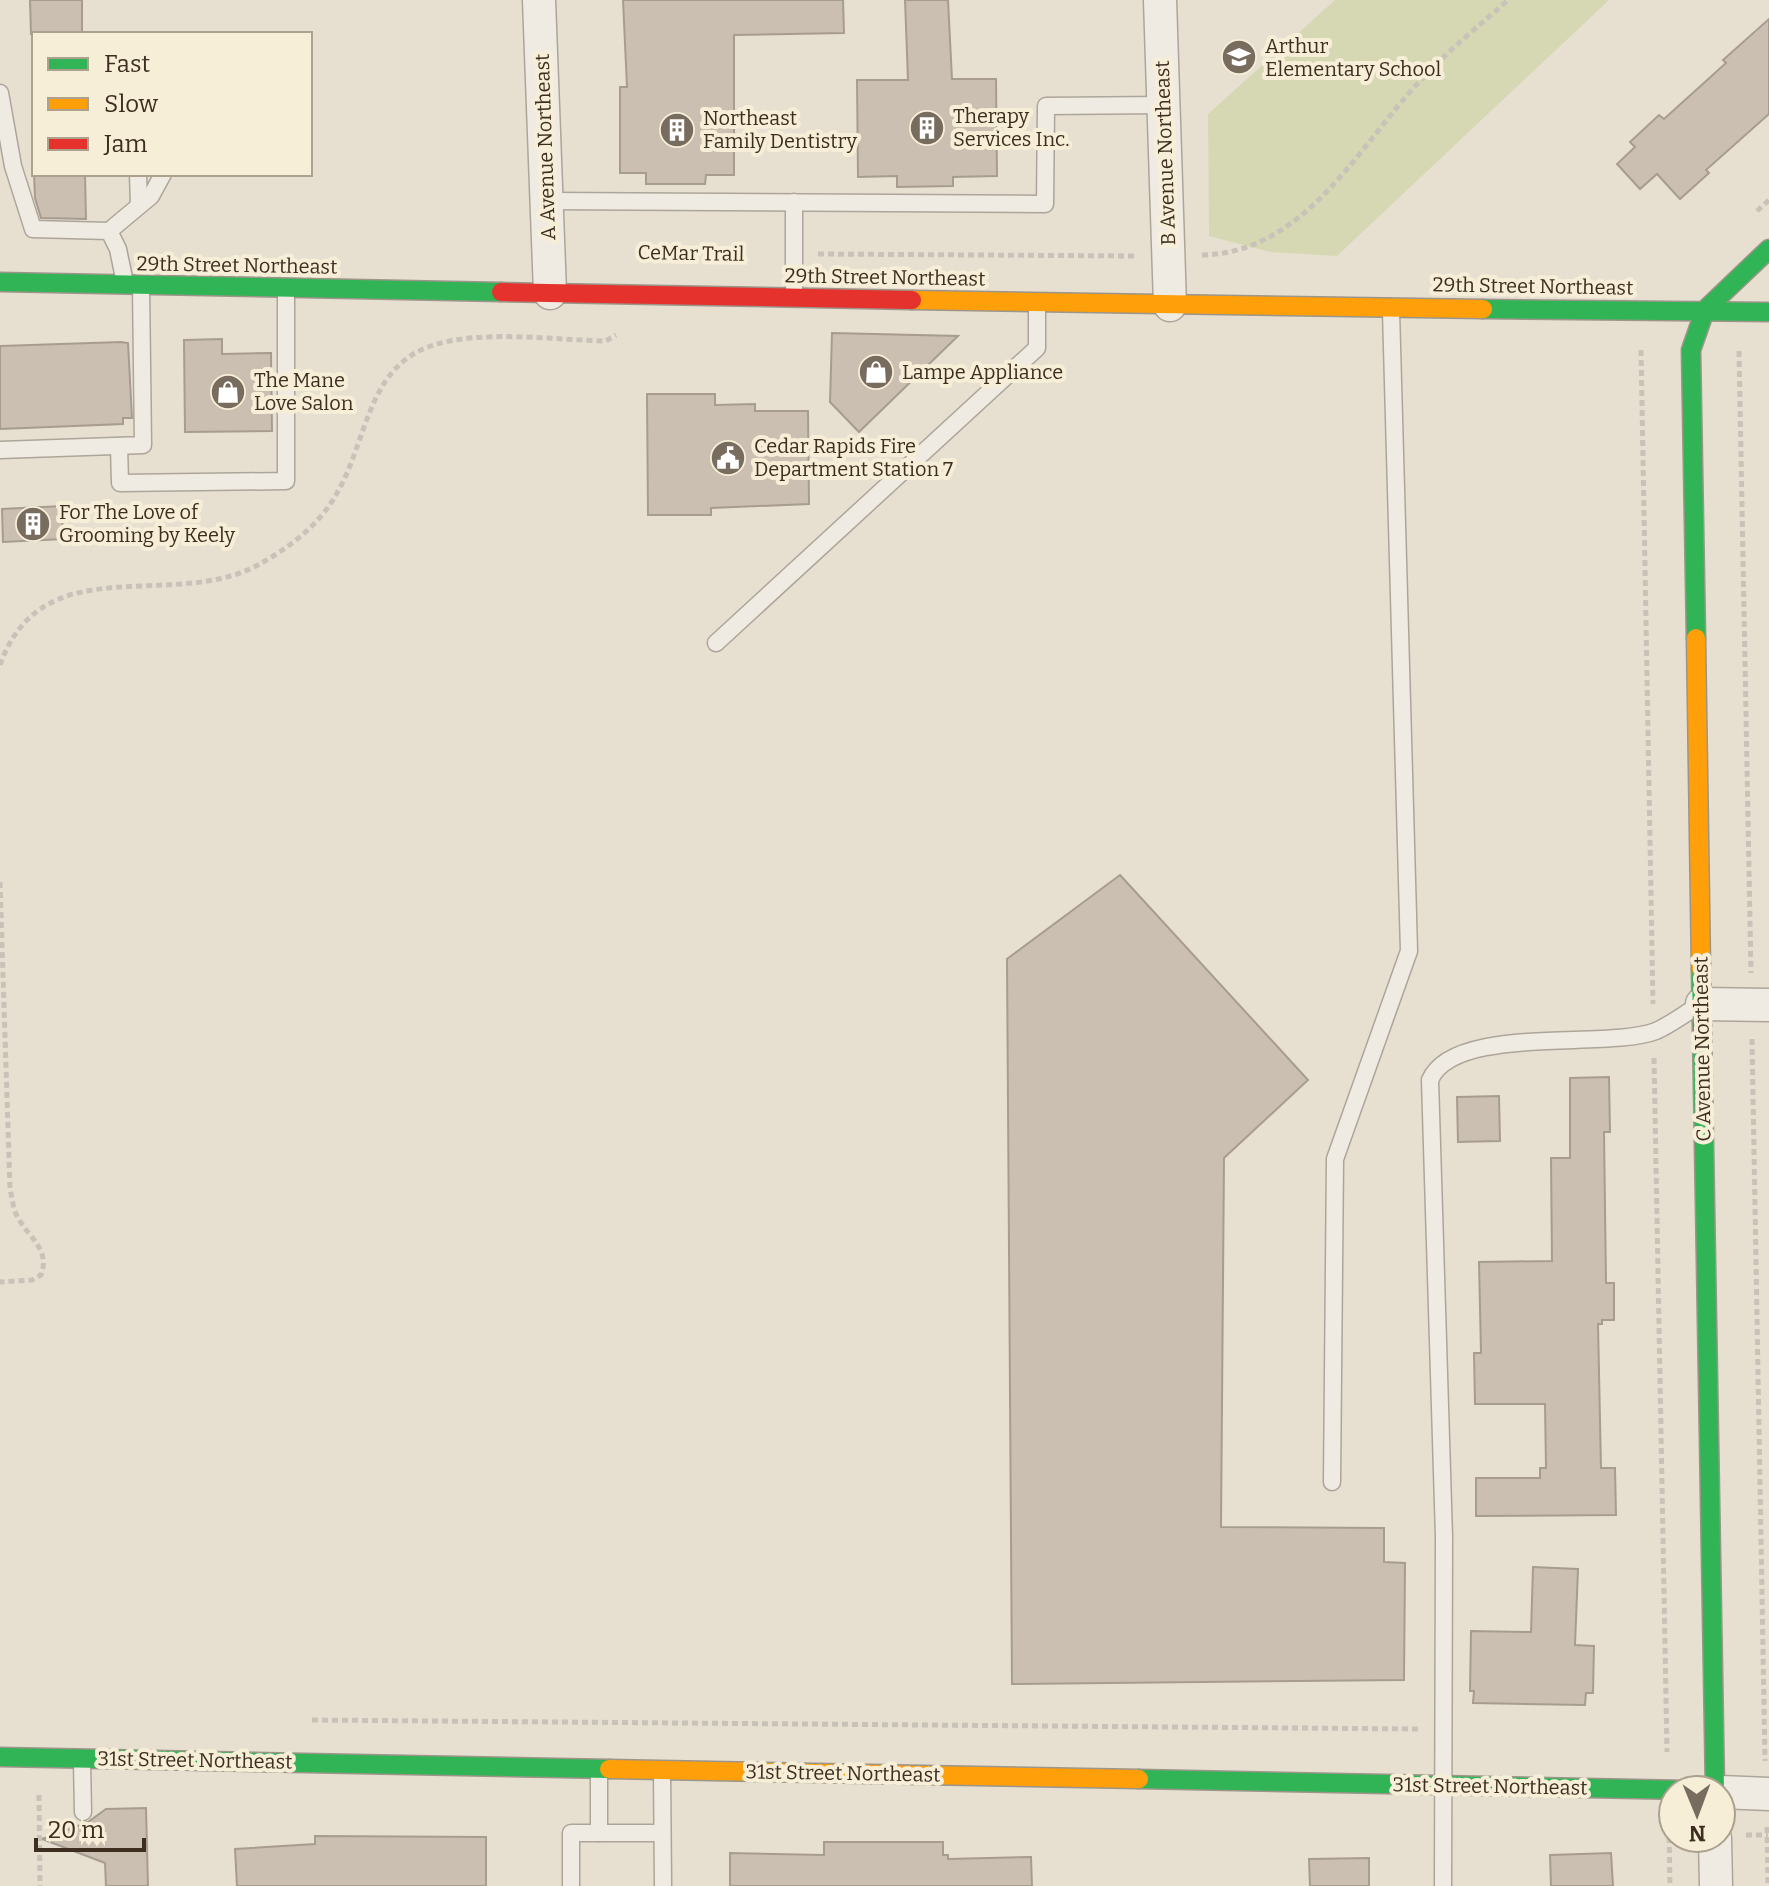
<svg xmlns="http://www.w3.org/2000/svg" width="1769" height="1886" font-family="Bitter,serif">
  <rect width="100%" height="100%" fill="#e7e0d1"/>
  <!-- green -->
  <path fill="#d6d7b3" d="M 1335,0 L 1609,0 L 1337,256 L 1270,252 L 1209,236 L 1208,114 Z"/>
  <!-- building -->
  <g fill="#cbbfb2" stroke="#a89c90" stroke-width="2">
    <path d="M 30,0 L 82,0 L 82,34 L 31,34 Z"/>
    <path d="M 623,0 L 843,0 L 844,33 L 734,35 L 734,175 L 706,175 L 705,184 L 646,184 L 646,173 L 620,173 L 620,87 L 627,87 Z"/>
    <path d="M 905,0 L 948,0 L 952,79 L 996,79 L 997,176 L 953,177 L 953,186 L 897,187 L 897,176 L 858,177 L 857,80 L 908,80 Z"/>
    <path d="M 1769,19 L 1769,114 L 1706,170 L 1709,173 L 1680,199 L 1657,174 L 1640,189 L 1617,164 L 1635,147 L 1630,142 L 1659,115 L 1664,119 L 1726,63 L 1723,60 Z"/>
    <path d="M 34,174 L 85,174 L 86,219 L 41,218 L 35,198 Z"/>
    <path d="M 832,333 L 958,336 L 859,432 L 830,402 Z"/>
    <path d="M 222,339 L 222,354 L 271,353 L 272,431 L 185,432 L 184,340 Z"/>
    <path d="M 121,342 L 128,343 L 132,418 L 123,418 L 123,424 L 0,429 L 0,346 Z"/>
    <path d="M 647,394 L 715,394 L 715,405 L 755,404 L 755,411 L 808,411 L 809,504 L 711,508 L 711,515 L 648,515 Z"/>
    <path d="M 62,506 L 63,539 L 3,542 L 2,509 Z"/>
    <path d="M 1120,875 L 1308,1080 L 1224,1158 L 1221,1527 L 1384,1528 L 1384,1562 L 1405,1563 L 1404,1680 L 1012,1684 L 1007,959 Z"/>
    <path d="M 1609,1077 L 1610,1132 L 1604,1132 L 1606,1283 L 1614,1283 L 1614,1320 L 1602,1320 L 1602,1324 L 1598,1324 L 1601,1468 L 1615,1468 L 1616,1515 L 1476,1516 L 1476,1478 L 1540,1478 L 1540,1468 L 1546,1468 L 1545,1404 L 1475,1404 L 1474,1353 L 1481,1353 L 1479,1262 L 1552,1261 L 1551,1158 L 1570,1158 L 1570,1078 Z"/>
    <path d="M 1499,1096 L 1500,1141 L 1458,1142 L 1457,1097 Z"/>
    <path d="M 1533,1567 L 1578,1569 L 1575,1645 L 1594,1646 L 1593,1693 L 1586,1693 L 1585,1705 L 1473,1703 L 1474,1691 L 1470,1691 L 1471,1631 L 1531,1632 Z"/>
    <path d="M 146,1808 L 148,1886 L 106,1886 L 105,1863 L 42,1839 L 88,1822 L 106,1809 Z"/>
    <path d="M 315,1836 L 486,1837 L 486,1886 L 237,1886 L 235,1849 L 315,1844 Z"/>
    <path d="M 824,1842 L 943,1842 L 943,1855 L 948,1855 L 948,1859 L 1031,1857 L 1032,1886 L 730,1886 L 730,1853 L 824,1855 Z"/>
    <path d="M 1611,1853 L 1613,1886 L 1551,1886 L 1550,1855 Z"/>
    <path d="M 1369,1858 L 1369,1886 L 1310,1886 L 1309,1859 Z"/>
  </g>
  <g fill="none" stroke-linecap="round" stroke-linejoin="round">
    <!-- lane casing -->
    <g stroke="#ada599" stroke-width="19">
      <g id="lane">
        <path d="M 0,93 L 13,166 L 33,229 L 109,231 L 118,249 L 125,283"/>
        <path d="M 138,174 L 139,205"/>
        <path d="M 547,201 L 1045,204 L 1046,106 L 1163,105"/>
        <path d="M 109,231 L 151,196 L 163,174"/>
        <path d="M 794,296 L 794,202"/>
        <path d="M 119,446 L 120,483 L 286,481 L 286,289"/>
        <path d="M 0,450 L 143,445 L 141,287"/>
        <path d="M 716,643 L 1037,348 L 1037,304"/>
        <path d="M 1332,1482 L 1335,1159 L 1409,951 L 1391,311"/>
        <path d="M 82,1762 L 83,1812"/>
        <path d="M 662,1771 L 663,1886"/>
        <path d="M 599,1833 L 599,1770"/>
        <path d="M 571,1886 L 571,1833 L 662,1833"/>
        <path d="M 1443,1886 L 1444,1537 L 1430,1080 C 1454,1024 1607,1050 1656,1031 C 1670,1025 1684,1014 1698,1006"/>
      </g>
    </g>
    <!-- street casing -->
    <g stroke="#ada599" stroke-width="35">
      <g id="street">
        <path d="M 539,0 L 550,293"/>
        <path d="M 1160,0 L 1170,305"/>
        <path d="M 1702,1004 L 1769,1005"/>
        <path d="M 1721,1792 L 1769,1794"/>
        <path d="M 1715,1838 L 1716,1886"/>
      </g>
    </g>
    <!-- fast casing -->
    <g stroke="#9c958a" stroke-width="21">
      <g id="fast">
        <path d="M 0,282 L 501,292"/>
        <path d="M 1483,309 L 1769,312"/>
        <path d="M 1696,638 L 1691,350 L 1705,310 L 1769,249"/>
        <path d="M 1701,969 L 1715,1790"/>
        <path d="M 0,1757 L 609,1769"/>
        <path d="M 1139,1779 L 1685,1790"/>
      </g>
    </g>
    <!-- slow casing -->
    <g stroke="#9c958a" stroke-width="21">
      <g id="slow">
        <path d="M 912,300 L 1483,309"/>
        <path d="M 1696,638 L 1701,969"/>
        <path d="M 609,1769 L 1139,1779"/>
      </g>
    </g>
    <!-- jam casing -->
    <g stroke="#9c958a" stroke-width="21">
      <path id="jam" d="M 501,292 L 912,300"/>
    </g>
    <!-- path -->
    <g stroke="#c8c2b9" stroke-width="5" stroke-dasharray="6 4" stroke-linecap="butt">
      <path d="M 1757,211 L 1769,200"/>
      <path d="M 818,254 L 1136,256"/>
      <path d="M 1202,255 C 1304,253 1357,149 1418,83 C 1445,53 1478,27 1508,0"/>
      <path d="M 1641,350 L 1653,1004"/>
      <path d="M 1739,351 L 1751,973"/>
      <path d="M 0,665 C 43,545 170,612 258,565 C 287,549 317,527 334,498 C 367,447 365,368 431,346 C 480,329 554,340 606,341 L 616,335"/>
      <path d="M 0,882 L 10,1189 C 12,1198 13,1208 17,1216 C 27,1236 51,1249 41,1275 L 32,1280 L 0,1282"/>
      <path d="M 1752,1039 L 1765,1761"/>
      <path d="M 1654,1058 L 1667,1752"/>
      <path d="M 312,1720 L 1418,1729"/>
      <path d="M 39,1795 L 40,1886"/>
      <path d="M 1669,1827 L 1670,1886"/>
      <path d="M 1767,1827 L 1768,1886"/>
      <path d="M 1746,1835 L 1768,1835"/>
    </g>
    <!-- lane -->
    <use href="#lane" stroke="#efebe3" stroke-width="16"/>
    <!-- street -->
    <use href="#street" stroke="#efebe3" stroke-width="32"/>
    <!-- fast -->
    <use href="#fast" stroke="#30b455" stroke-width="18"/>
    <!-- slow -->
    <use href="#slow" stroke="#ff9f0a" stroke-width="18"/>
    <!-- jam -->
    <use href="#jam" stroke="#e5322d" stroke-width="18"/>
  </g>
  <!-- icons -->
  <defs>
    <g id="school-disc" transform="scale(1.8)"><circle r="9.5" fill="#786c5e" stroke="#f7eed8"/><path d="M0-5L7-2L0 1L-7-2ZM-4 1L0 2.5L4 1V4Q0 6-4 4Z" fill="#fff"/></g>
    <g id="building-disc" transform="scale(1.8)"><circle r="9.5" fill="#786c5e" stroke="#f7eed8"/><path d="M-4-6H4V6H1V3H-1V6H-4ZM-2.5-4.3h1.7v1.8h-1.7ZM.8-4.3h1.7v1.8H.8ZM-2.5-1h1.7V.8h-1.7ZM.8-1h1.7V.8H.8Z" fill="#fff"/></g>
    <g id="shop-disc" transform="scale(1.8)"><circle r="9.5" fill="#786c5e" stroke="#f7eed8"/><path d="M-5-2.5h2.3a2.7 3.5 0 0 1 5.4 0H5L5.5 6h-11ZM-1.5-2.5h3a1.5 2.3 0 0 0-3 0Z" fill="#fff"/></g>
    <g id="civic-disc" transform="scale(1.8)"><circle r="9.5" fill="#786c5e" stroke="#f7eed8"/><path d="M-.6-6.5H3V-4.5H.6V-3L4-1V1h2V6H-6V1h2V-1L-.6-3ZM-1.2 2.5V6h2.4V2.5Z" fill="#fff"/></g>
  </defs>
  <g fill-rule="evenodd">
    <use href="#school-disc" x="1239" y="57"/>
    <use href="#building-disc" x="927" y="128"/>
    <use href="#building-disc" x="677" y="130"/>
    <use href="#shop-disc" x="876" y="372"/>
    <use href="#shop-disc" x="228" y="392"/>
    <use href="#civic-disc" x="728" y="458"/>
    <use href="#building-disc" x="33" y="524"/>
  </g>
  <g text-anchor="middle" stroke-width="8" stroke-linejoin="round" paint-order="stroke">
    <!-- poi labels -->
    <g font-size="20" fill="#3d2e20" stroke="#f7eed8" text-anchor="start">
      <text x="1265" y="53">Arthur<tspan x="1265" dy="23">Elementary School</tspan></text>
      <text x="953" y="123">Therapy<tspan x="953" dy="23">Services Inc.</tspan></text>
      <text x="703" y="125">Northeast<tspan x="703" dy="23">Family Dentistry</tspan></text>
      <text x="902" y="379">Lampe Appliance</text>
      <text x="254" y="387">The Mane<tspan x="254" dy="23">Love Salon</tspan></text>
      <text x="754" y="453">Cedar Rapids Fire<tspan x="754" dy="23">Department Station 7</tspan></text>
      <text x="59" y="519">For The Love of<tspan x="59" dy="23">Grooming by Keely</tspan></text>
    </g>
    <!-- street labels -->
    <g font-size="20" fill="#3d2e20" stroke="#f7eed8">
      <text transform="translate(545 147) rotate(-92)" y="7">A Avenue Northeast</text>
      <text transform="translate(1165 153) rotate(-92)" y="7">B Avenue Northeast</text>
      <text transform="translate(691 253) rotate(1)" y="7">CeMar Trail</text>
      <text transform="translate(237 265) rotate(1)" y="7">29th Street Northeast</text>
      <text transform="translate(885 277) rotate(1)" y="7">29th Street Northeast</text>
      <text transform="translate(1533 286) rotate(1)" y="7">29th Street Northeast</text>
      <text transform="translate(1702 1049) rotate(-91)" y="7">C Avenue Northeast</text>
      <text transform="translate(195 1760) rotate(1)" y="7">31st Street Northeast</text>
      <text transform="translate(843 1773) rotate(1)" y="7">31st Street Northeast</text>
      <text transform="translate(1490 1786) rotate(1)" y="7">31st Street Northeast</text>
    </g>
  </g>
  <!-- legend -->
  <rect x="32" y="32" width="280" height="144" fill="#f7eed8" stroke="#ada18e" stroke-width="2"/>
  <rect x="48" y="58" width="40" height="12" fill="#30b455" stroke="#ada18e" stroke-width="2"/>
  <text x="104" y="72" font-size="24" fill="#3d2e20">Fast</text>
  <rect x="48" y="98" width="40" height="12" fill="#ff9f0a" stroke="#ada18e" stroke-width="2"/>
  <text x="104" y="112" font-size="24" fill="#3d2e20">Slow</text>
  <rect x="48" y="138" width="40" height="12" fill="#e5322d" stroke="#ada18e" stroke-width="2"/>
  <text x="104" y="152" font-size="24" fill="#3d2e20">Jam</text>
  <!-- north arrow -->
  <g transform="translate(1697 1814) rotate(179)"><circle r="38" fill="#f7eed8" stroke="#ada18e" stroke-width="2"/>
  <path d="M0-6L14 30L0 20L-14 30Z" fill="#786c5e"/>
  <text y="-12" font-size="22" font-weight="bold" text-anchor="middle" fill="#3d2e20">N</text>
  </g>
  <!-- scale -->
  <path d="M36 1838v12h108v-12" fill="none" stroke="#3d2e20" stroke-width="4"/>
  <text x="48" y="1838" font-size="24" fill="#3d2e20" stroke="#f7eed8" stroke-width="6" paint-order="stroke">20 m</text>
</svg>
